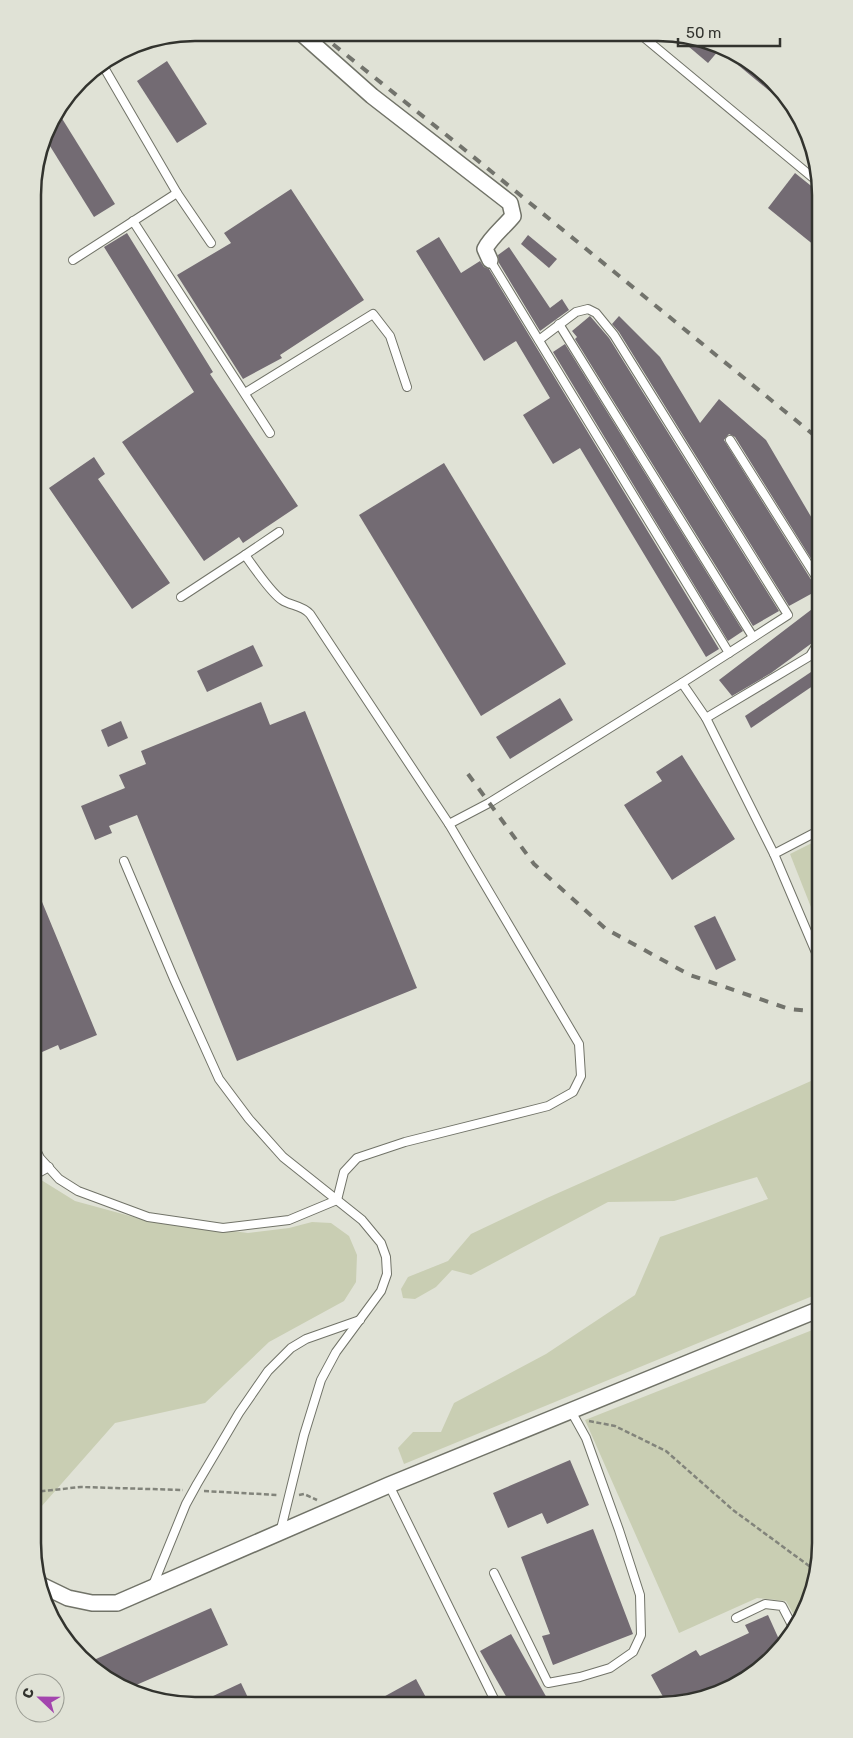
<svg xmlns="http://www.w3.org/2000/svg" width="853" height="1738" font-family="Rubik,sans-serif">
  <rect width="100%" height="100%" fill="#e0e2d6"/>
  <!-- green -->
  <g fill="#c9ceb3">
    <path d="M 820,839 L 820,930 L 790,854 Z"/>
    <path d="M 820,1077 L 820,1293 L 404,1464 L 398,1448 L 413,1432 L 441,1432 L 454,1403 L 546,1354 L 635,1295 L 660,1237 L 768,1199 L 757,1177 L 674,1201 L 608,1202 L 471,1275 L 452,1270 L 436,1287 L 415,1299 L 403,1298 L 401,1289 L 408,1277 L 448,1261 L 471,1234 L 547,1198 Z"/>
    <path d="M 38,1178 L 75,1201 L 141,1219 L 248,1233 L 289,1228 L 312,1222 L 331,1223 L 349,1236 L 357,1255 L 356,1282 L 344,1301 L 269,1342 L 205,1403 L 115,1423 L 33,1516 L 33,1180 Z"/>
    <path d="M 820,1327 L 820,1554 L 808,1605 L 798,1622 L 786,1601 L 757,1598 L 679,1633 L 585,1420 Z"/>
  </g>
  <!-- building -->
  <g fill="#736b73">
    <path d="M 675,35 L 689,36 L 719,50 L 708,63 Z"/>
    <path d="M 167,61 L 207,124 L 177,143 L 137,81 Z"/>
    <path d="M 740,61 L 765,73 L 780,96 L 778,98 L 738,65 Z"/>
    <path d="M 58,112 L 115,204 L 94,217 L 45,138 L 49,123 Z"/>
    <path d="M 795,173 L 820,193 L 820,250 L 768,208 Z"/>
    <path d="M 291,189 L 364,300 L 280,355 L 282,358 L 243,379 L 177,275 L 231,243 L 224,233 Z"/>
    <path d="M 127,233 L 213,372 L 210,374 L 298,506 L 243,543 L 239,537 L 204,561 L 122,442 L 194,392 L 104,247 Z"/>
    <path d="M 528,235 L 557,259 L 549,268 L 521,244 Z"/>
    <path d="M 439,237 L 461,273 L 480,261 L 484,267 L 489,269 L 719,649 L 706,657 L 580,448 L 553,464 L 523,415 L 550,398 L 516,341 L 484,361 L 416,251 Z"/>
    <path d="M 509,247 L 550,308 L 562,299 L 569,310 L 540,331 L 499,263 L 498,255 Z"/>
    <path d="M 590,316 L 609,338 L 779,611 L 753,626 L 575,339 L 577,337 L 572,331 Z"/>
    <path d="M 619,316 L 660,357 L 700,423 L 719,399 L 766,440 L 820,532 L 820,573 L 735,437 L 729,434 L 724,440 L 815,586 L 820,589 L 789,606 L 619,332 L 612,324 Z"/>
    <path d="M 565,344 L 743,631 L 728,641 L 553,352 Z"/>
    <path d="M 94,457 L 105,474 L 98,479 L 170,583 L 132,609 L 49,488 Z"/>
    <path d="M 444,463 L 566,664 L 481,716 L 359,515 Z"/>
    <path d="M 820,603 L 820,634 L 817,635 L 812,643 L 771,673 L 732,696 L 719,680 Z"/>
    <path d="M 253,645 L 263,666 L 207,692 L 197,671 Z"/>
    <path d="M 820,666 L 820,681 L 751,728 L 745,716 Z"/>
    <path d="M 560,698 L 573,720 L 510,759 L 496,737 Z"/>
    <path d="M 261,702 L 270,725 L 305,711 L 417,988 L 237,1061 L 137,815 L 109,826 L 112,833 L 95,840 L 81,806 L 125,788 L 119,775 L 146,764 L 141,751 Z"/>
    <path d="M 121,721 L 128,738 L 108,747 L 101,730 Z"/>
    <path d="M 682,755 L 735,839 L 672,880 L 624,805 L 662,781 L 656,772 Z"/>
    <path d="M 33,880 L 97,1035 L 60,1050 L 58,1045 L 33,1056 Z"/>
    <path d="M 715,916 L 736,960 L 716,970 L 694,926 Z"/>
    <path d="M 570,1460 L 589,1505 L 547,1524 L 542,1513 L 508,1528 L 493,1493 Z"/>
    <path d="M 593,1529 L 633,1634 L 553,1665 L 542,1636 L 550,1634 L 521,1557 Z"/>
    <path d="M 211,1608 L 228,1645 L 127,1689 L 87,1663 Z"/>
    <path d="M 768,1615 L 782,1646 L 748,1678 L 710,1697 L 667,1704 L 651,1675 L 696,1650 L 700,1656 L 749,1633 L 745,1625 Z"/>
    <path d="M 511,1634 L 548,1700 L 538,1705 L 511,1705 L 480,1651 Z"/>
    <path d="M 416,1679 L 430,1705 L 369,1705 Z"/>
    <path d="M 241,1683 L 251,1704 L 196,1704 Z"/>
  </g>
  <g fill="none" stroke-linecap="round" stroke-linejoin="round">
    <!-- lane casing -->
    <g stroke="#717368" stroke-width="10">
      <g id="lane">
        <path d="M 641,35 L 818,182"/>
        <path d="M 102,64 L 177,193 L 211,243"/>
        <path d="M 133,221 L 270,433"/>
        <path d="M 73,260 L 177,193"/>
        <path d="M 490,260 L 729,653"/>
        <path d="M 559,324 L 753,637"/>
        <path d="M 245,393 L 373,314 L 390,336 L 407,387"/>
        <path d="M 730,440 L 820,583"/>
        <path d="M 245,555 L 279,532"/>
        <path d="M 682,683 L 706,718 L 774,854 L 820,962"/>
        <path d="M 706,718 L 810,656 L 820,640"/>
        <path d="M 449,824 L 489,803 L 682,683 L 788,615 L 614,335 L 596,313 L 588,309 L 576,312 L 539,340"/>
        <path d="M 774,854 L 820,830"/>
        <path d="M 124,861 L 174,979 L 219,1079 L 249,1119 L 283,1157 L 362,1220 L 381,1243 L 386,1257 L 387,1274 L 381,1291 L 336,1352 L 321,1380 L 304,1435 L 280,1533"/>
        <path d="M 33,1144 L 40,1158 L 59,1179 L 78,1191 L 148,1217 L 223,1228 L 289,1220 L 337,1200 L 344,1172 L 357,1158 L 405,1142 L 548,1106 L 573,1092 L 581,1076 L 579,1044 L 449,824 L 310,614 C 302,605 291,606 282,600 C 272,594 252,565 245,555 L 181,597"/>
        <path d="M 33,1176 L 49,1167"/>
        <path d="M 389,1485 L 497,1705"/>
        <path d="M 37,1571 L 44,1584"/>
        <path d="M 494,1573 L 548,1683 L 580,1677 L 610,1668 L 633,1652 L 641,1635 L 640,1595 L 619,1530 L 586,1438 L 571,1411"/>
        <path d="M 153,1585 L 186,1504 L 197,1484 L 239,1413 L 268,1371 L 291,1348 L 306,1339 L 360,1320"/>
        <path d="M 736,1618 L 765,1604 L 782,1606 L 794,1629"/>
      </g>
    </g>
    <!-- street casing -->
    <g stroke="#717368" stroke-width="18">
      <g id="street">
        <path d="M 301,33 L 372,96 L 510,203 L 513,216 C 504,227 491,237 485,249 L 490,260"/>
        <path d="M 39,1584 L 68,1598 L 92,1603 L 117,1603 L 389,1485 L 820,1309"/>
      </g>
    </g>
    <!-- path -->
    <g stroke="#82847b" stroke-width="2.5" stroke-dasharray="5 2.5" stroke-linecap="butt">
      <path d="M 589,1421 L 615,1426 L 666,1451 L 733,1510 L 816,1571"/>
      <path d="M 204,1491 L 278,1495"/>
      <path d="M 33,1492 L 81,1487 L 183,1490"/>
      <path d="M 299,1495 L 304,1494 L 317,1500"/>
    </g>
    <!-- lane -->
    <use href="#lane" stroke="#fff" stroke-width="8"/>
    <!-- street -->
    <use href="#street" stroke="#fff" stroke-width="15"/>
    <!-- rail -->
    <g stroke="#72736c" stroke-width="4" stroke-dasharray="9 9" stroke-linecap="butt">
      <path d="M 319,33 L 465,150 L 820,440"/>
      <path d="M 468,774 L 534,864 L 606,929 L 690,975 L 789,1009 L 820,1012"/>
    </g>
  </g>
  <!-- crop -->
  <path d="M0 0H853V1738H0ZM195 41H658A154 154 0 0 1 812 195V1543A154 154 0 0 1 658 1697H195A154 154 0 0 1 41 1543V195A154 154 0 0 1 195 41Z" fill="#e0e2d6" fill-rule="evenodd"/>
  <path fill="none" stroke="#32332e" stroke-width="2.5" d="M195 41H658A154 154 0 0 1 812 195V1543A154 154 0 0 1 658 1697H195A154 154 0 0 1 41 1543V195A154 154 0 0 1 195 41Z"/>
  <!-- north arrow -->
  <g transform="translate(40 1698) rotate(292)"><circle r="24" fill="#e0e2d6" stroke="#9a9c93"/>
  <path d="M0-4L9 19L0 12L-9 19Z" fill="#a345ae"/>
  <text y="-8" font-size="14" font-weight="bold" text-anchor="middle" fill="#32332e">С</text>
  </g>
  <!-- scale -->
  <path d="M678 38v8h102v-8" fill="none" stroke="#32332e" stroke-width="2.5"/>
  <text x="686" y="38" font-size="15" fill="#32332e" stroke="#e0e2d6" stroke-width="4" paint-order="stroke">50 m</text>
</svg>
